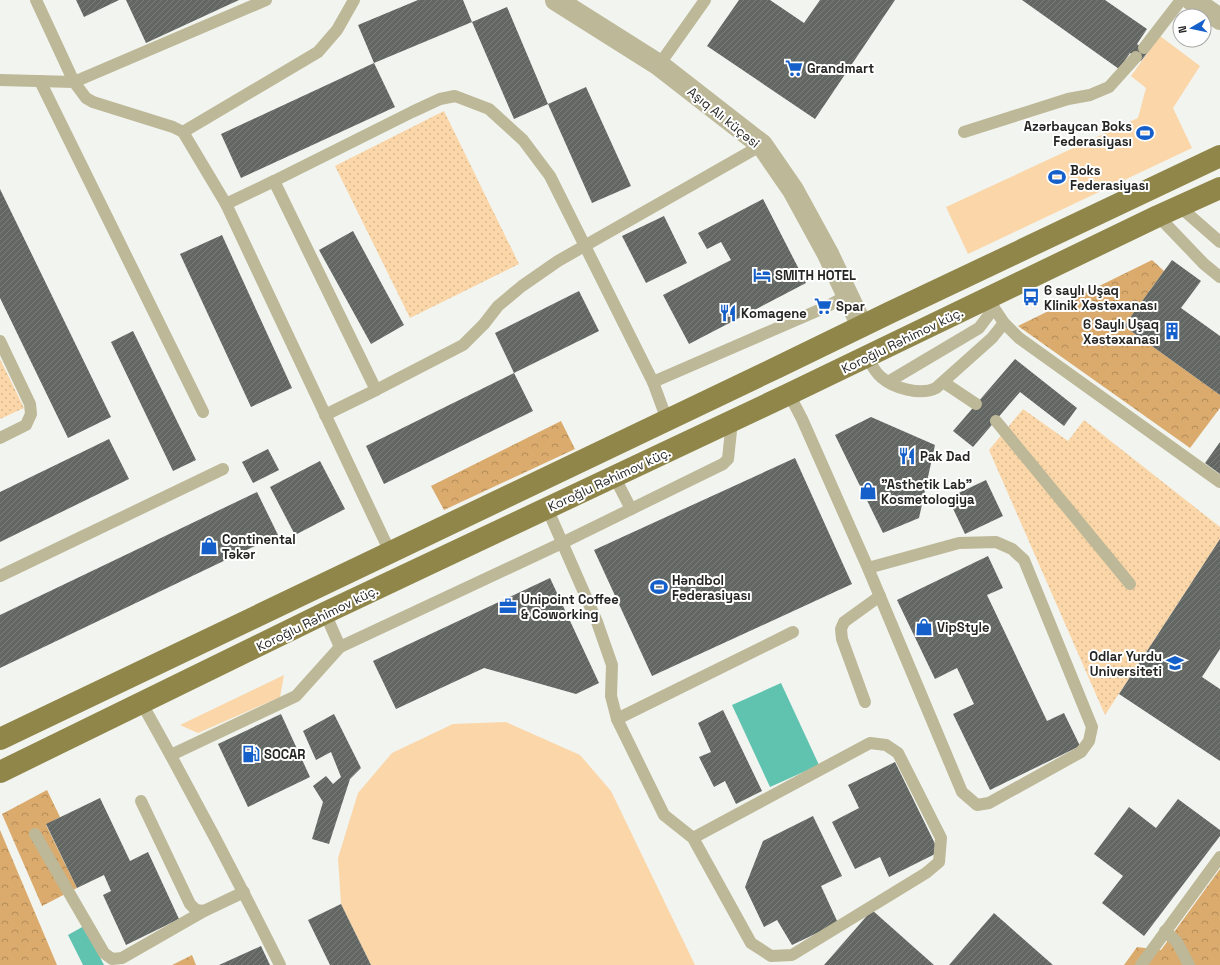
<svg xmlns="http://www.w3.org/2000/svg" width="1220" height="965" font-family="'Space Grotesk',sans-serif">
  <defs>
    <pattern id="forest-crowns" width="20" height="18" patternUnits="userSpaceOnUse"><rect width="20" height="18" fill="#dbab6d"/><path d="M2 6a3 3 0 1 1 6 0M12 15a3 3 0 1 1 6 0" fill="none" stroke="#b18b59"/></pattern>
    <pattern id="park-dots" width="8" height="8" patternUnits="userSpaceOnUse"><rect width="8" height="8" fill="#fad6a8"/><path d="M2 2h.1M6 6h.1" fill="none" stroke="#d6b890" stroke-width="1.8" stroke-linecap="round"/></pattern>
    <pattern id="building-hatch" width="6" height="6" patternUnits="userSpaceOnUse"><rect width="6" height="6" fill="#636764"/><path d="M-1 1l2-2M0 6l6-6M5 7l2-2" fill="none" stroke="#7a7d7a"/></pattern>
  </defs>
  <rect width="100%" height="100%" fill="#f2f4ef"/>
  <!-- green -->
  <g fill="#fad6a8">
    <path d="M 1160,36 L 1200,66 L 1173,108 L 1192,148 L 968,254 L 946,207 L 1138,118 L 1146,88 L 1131,76 Z"/>
    <path d="M 284,675 L 280,697 L 198,733 L 180,725 Z"/>
    <path d="M 506,722 L 580,755 L 611,791 L 695,965 L 371,965 L 341,904 L 338,858 L 358,793 L 392,753 L 453,724 Z"/>
  </g>
  <!-- forest -->
  <g fill="url(#forest-crowns)">
    <path d="M 1152,260 L 1164,271 L 1124,326 L 1220,395 L 1220,408 L 1190,448 L 1018,326 Z"/>
    <path d="M 561,421 L 575,449 L 444,510 L 431,486 Z"/>
    <path d="M 47,790 L 60,817 L 46,825 L 77,888 L 42,906 L 2,814 Z"/>
    <path d="M 0,830 L 57,965 L 0,965 Z"/>
    <path d="M 1220,869 L 1220,965 L 1124,965 L 1137,947 L 1161,950 Z"/>
    <path d="M 192,955 L 196,965 L 172,965 Z"/>
  </g>
  <!-- park -->
  <g fill="url(#park-dots)">
    <path d="M 444,111 L 519,264 L 410,318 L 335,166 Z"/>
    <path d="M 0,359 L 24,408 L 0,419 Z"/>
    <path d="M 1023,409 L 1068,441 L 1084,420 L 1220,527 L 1220,539 L 1105,715 L 989,450 Z"/>
  </g>
  <!-- water -->
  <g fill="#60c3b0">
    <path d="M 781,683 L 819,765 L 770,787 L 732,705 Z"/>
    <path d="M 84,926 L 104,965 L 83,965 L 68,935 Z"/>
  </g>
  <!-- building -->
  <g fill="url(#building-hatch)">
    <path d="M 76,0 L 119,0 L 84,17 Z"/>
    <path d="M 126,0 L 239,0 L 146,43 Z"/>
    <path d="M 418,0 L 463,0 L 472,22 L 507,7 L 548,104 L 514,119 L 472,22 L 374,63 L 358,25 Z"/>
    <path d="M 739,0 L 770,0 L 804,23 L 820,0 L 895,0 L 815,119 L 707,46 Z"/>
    <path d="M 1022,0 L 1105,0 L 1147,29 L 1137,44 L 1148,52 L 1141,61 L 1130,53 L 1119,69 Z"/>
    <path d="M 374,63 L 395,107 L 241,178 L 221,134 Z"/>
    <path d="M 586,87 L 631,186 L 592,203 L 548,104 Z"/>
    <path d="M 0,189 L 111,417 L 68,438 L 0,298 Z"/>
    <path d="M 763,199 L 806,283 L 689,344 L 663,295 L 731,260 L 721,242 L 707,249 L 698,233 Z"/>
    <path d="M 664,216 L 687,263 L 646,283 L 622,236 Z"/>
    <path d="M 353,231 L 404,325 L 371,344 L 319,250 Z"/>
    <path d="M 222,235 L 292,388 L 251,407 L 180,254 Z"/>
    <path d="M 1172,260 L 1201,281 L 1181,308 L 1220,336 L 1220,395 L 1124,326 Z"/>
    <path d="M 579,291 L 599,331 L 514,373 L 495,333 Z"/>
    <path d="M 133,331 L 196,460 L 173,471 L 111,342 Z"/>
    <path d="M 1015,359 L 1077,408 L 1064,426 L 1020,392 L 973,447 L 953,431 Z"/>
    <path d="M 514,373 L 533,411 L 384,484 L 366,446 Z"/>
    <path d="M 871,417 L 935,445 L 919,518 L 883,533 L 835,435 Z"/>
    <path d="M 109,439 L 129,479 L 0,542 L 0,492 Z"/>
    <path d="M 1220,442 L 1220,474 L 1205,463 Z"/>
    <path d="M 268,449 L 279,470 L 253,483 L 242,462 Z"/>
    <path d="M 795,458 L 852,584 L 652,676 L 594,550 Z"/>
    <path d="M 320,461 L 345,509 L 295,535 L 270,487 Z"/>
    <path d="M 986,480 L 1003,516 L 965,534 L 948,498 Z"/>
    <path d="M 257,492 L 278,535 L 0,668 L 0,615 Z"/>
    <path d="M 1220,539 L 1220,649 L 1202,677 L 1220,689 L 1220,761 L 1119,694 Z"/>
    <path d="M 988,556 L 1003,588 L 987,595 L 1047,721 L 1064,713 L 1080,746 L 990,790 L 953,714 L 974,704 L 957,668 L 935,679 L 897,600 Z"/>
    <path d="M 550,578 L 599,683 L 576,694 L 484,668 L 396,709 L 373,661 Z"/>
    <path d="M 723,710 L 762,791 L 736,804 L 725,781 L 714,787 L 699,757 L 711,752 L 698,723 Z"/>
    <path d="M 281,714 L 310,777 L 248,807 L 218,744 Z"/>
    <path d="M 334,714 L 361,768 L 350,779 L 329,844 L 312,839 L 323,802 L 313,786 L 326,776 L 333,784 L 341,777 L 331,752 L 316,760 L 303,731 Z"/>
    <path d="M 895,762 L 939,852 L 889,877 L 880,857 L 855,869 L 832,822 L 859,808 L 848,785 Z"/>
    <path d="M 100,798 L 130,861 L 148,852 L 179,919 L 126,945 L 103,895 L 111,891 L 104,875 L 77,888 L 46,824 Z"/>
    <path d="M 1178,799 L 1220,830 L 1220,836 L 1144,936 L 1102,903 L 1123,876 L 1094,854 L 1129,807 L 1156,828 Z"/>
    <path d="M 813,816 L 842,876 L 821,886 L 838,923 L 792,945 L 777,920 L 764,927 L 745,887 L 763,841 Z"/>
    <path d="M 341,904 L 371,965 L 330,965 L 308,920 Z"/>
    <path d="M 872,910 L 934,965 L 824,965 Z"/>
    <path d="M 994,913 L 1053,965 L 949,965 Z"/>
    <path d="M 261,946 L 270,965 L 219,965 Z"/>
  </g>
  <g fill="none" stroke-linecap="round" stroke-linejoin="round">
    <!-- service -->
    <g stroke="#bdb898" stroke-width="12">
      <path d="M 36,0 L 74,82 L 266,0"/>
      <path d="M 1144,48 L 1181,0"/>
      <path d="M 659,65 L 705,0"/>
      <path d="M 0,80 L 74,82 L 86,98 L 93,102 L 173,127 L 183,132 L 318,52 L 337,30 L 354,0"/>
      <path d="M 40,81 L 203,412"/>
      <path d="M 183,132 L 226,204 L 390,552"/>
      <path d="M 964,132 L 1068,99 L 1090,95 L 1109,87 L 1136,57"/>
      <path d="M 274,181 L 412,112 L 440,99 L 455,96 L 489,109 L 523,140 L 550,176 L 653,382 L 667,420"/>
      <path d="M 226,204 L 274,181 L 376,390 L 463,345 L 484,324 L 498,306 L 522,286 L 558,261 L 762,145"/>
      <path d="M 1180,207 L 1220,242"/>
      <path d="M 1158,216 L 1204,264 L 1220,277"/>
      <path d="M 987,299 L 994,308 L 1004,323 L 1019,338 L 1220,482"/>
      <path d="M 0,341 L 30,404 L 31,414 L 26,425 L 0,438"/>
      <path d="M 867,357 C 871,364 875,372 881,377 C 893,388 921,396 936,388 L 992,338 L 1004,323"/>
      <path d="M 653,382 L 826,307 L 848,295"/>
      <path d="M 888,382 L 979,328 L 994,308"/>
      <path d="M 943,382 L 976,404"/>
      <path d="M 789,394 L 802,419 L 868,568 L 962,792 L 977,805 L 989,803 L 1081,752 L 1089,741 L 1092,727 L 1024,560 L 1012,549 L 996,542 L 959,543 L 868,568"/>
      <path d="M 325,415 L 376,390"/>
      <path d="M 996,421 L 1130,584"/>
      <path d="M 614,476 L 631,509"/>
      <path d="M 547,508 L 597,622 L 612,665 L 611,696 L 617,719 L 664,815 L 693,838 L 751,943 L 771,956 L 792,955 L 926,873 L 939,862 L 941,838 L 898,753 L 886,745 L 870,743 L 693,838"/>
      <path d="M 0,576 L 223,469"/>
      <path d="M 325,613 L 340,647"/>
      <path d="M 141,702 C 190,789 236,876 280,965"/>
      <path d="M 865,702 L 842,639 L 841,629 L 844,622 L 880,596"/>
      <path d="M 617,719 L 793,632"/>
      <path d="M 171,755 L 296,696 L 340,647 L 562,543 L 723,464 L 728,459 L 732,421"/>
      <path d="M 141,801 L 190,904 L 196,910 L 204,911 L 244,892"/>
      <path d="M 35,834 L 104,953 L 112,959 L 122,958 L 204,911"/>
      <path d="M 1165,931 L 1177,942 L 1189,965"/>
      <path d="M 1141,965 L 1220,857"/>
    </g>
    <!-- minor -->
    <g stroke="#bdb898" stroke-width="22">
      <path d="M 556,0 L 659,65 L 762,145 L 793,190 L 828,254 L 862,326"/>
      <path d="M 1192,0 L 1220,19"/>
    </g>
    <!-- primary -->
    <g stroke="#908649" stroke-width="22">
      <path d="M 0,739 L 778,367 L 889,313 L 1220,156"/>
      <path d="M 0,772 L 325,613 L 789,394 L 1158,216 L 1220,188"/>
    </g>
  </g>
  <!-- icons -->
  <defs>
    <g id="supermarket-bare" transform="scale(1.38)"><path d="M-6-5.5h2.5l.6 2H6L4.5 2H-2.5L-4.4-4H-6ZM-1.5 3.2a1.3 1.3 0 1 0 .1 0ZM3 3.2a1.3 1.3 0 1 0 .1 0Z" fill="#145fc9" stroke="#fff" stroke-width="2.5" paint-order="stroke"/></g>
    <g id="stadium-bare" transform="scale(1.38)"><path d="M0-5a6.5 5 0 1 0 0 10a6.5 5 0 1 0 0-10ZM-3.5-1.8h7v3.6h-7Z" fill="#145fc9" stroke="#fff" stroke-width="2.5" paint-order="stroke"/></g>
    <g id="hotel-bare" transform="scale(1.38)"><path d="M-6-4.5h1.5V1H6V5H4.5V3h-9V5H-6ZM-4 0a1.8 1.8 0 1 1 3.6 0ZM.5 0V-2.5h3Q6-2.5 6 0Z" fill="#145fc9" stroke="#fff" stroke-width="2.5" paint-order="stroke"/></g>
    <g id="bus-bare" transform="scale(1.38)"><path d="M-5-6H5V4H4V6H2V4H-2V6H-4V4H-5ZM-3.5-4V0h7V-4ZM-3.5 1.2v1.5H-2V1.2ZM2 1.2v1.5H3.5V1.2Z" fill="#145fc9" stroke="#fff" stroke-width="2.5" paint-order="stroke"/></g>
    <g id="restaurant-bare" transform="scale(1.38)"><path d="M-5-6h1v4h1v-4h1v4h1v-4h1v5L-1.5 .5V6h-2V.5L-5-1ZM5-6V6H3V1.5H1.5Q1.5-4 5-6Z" fill="#145fc9" stroke="#fff" stroke-width="2.5" paint-order="stroke"/></g>
    <g id="building-bare" transform="scale(1.38)"><path d="M-4-6H4V6H1V3H-1V6H-4ZM-2.5-4.3h1.7v1.8h-1.7ZM.8-4.3h1.7v1.8H.8ZM-2.5-1h1.7V.8h-1.7ZM.8-1h1.7V.8H.8Z" fill="#145fc9" stroke="#fff" stroke-width="2.5" paint-order="stroke"/></g>
    <g id="shop-bare" transform="scale(1.38)"><path d="M-5-2.5h2.3a2.7 3.5 0 0 1 5.4 0H5L5.5 6h-11ZM-1.5-2.5h3a1.5 2.3 0 0 0-3 0Z" fill="#145fc9" stroke="#fff" stroke-width="2.5" paint-order="stroke"/></g>
    <g id="office-bare" transform="scale(1.38)"><path d="M-6-3h4V-5.5h4V-3h4V5H-6ZM-1-4.5V-3h2v-1.5ZM-6 0V1H6V0Z" fill="#145fc9" stroke="#fff" stroke-width="2.5" paint-order="stroke"/></g>
    <g id="university-bare" transform="scale(1.38)"><path d="M0-5L7-2L0 1L-7-2ZM-4 1L0 2.5L4 1V4Q0 6-4 4Z" fill="#145fc9" stroke="#fff" stroke-width="2.5" paint-order="stroke"/></g>
    <g id="fuel-bare" transform="scale(1.38)"><path d="M-5.5-6h7V0h2V4h1.3V-2.5L3-4.5l.8-.8L6-3V5H2.5V1h-1V6h-7ZM-4.2-4.7v3.2H.2V-4.7Z" fill="#145fc9" stroke="#fff" stroke-width="2.5" paint-order="stroke"/></g>
  </defs>
  <g fill-rule="evenodd">
    <use href="#supermarket-bare" x="794" y="68"/>
    <use href="#stadium-bare" x="1145" y="133"/>
    <use href="#stadium-bare" x="1057" y="177"/>
    <use href="#hotel-bare" x="762" y="275"/>
    <use href="#bus-bare" x="1031" y="297"/>
    <use href="#supermarket-bare" x="823" y="306"/>
    <use href="#restaurant-bare" x="728" y="313"/>
    <use href="#building-bare" x="1172" y="331"/>
    <use href="#restaurant-bare" x="907" y="456"/>
    <use href="#shop-bare" x="868" y="491"/>
    <use href="#shop-bare" x="209" y="546"/>
    <use href="#stadium-bare" x="659" y="587"/>
    <use href="#office-bare" x="508" y="606"/>
    <use href="#shop-bare" x="924" y="627"/>
    <use href="#university-bare" x="1175" y="663"/>
    <use href="#fuel-bare" x="251" y="754"/>
  </g>
  <g text-anchor="middle" stroke-width="4" stroke-linejoin="round" paint-order="stroke">
    <!-- poi labels -->
    <g font-size="13" font-weight="bold" fill="#252624" stroke="#fff" text-anchor="start">
      <text x="807" y="73">Grandmart</text>
      <text x="1132" y="131" text-anchor="end">Azərbaycan Boks<tspan x="1132" dy="15">Federasiyası</tspan></text>
      <text x="1070" y="175">Boks<tspan x="1070" dy="15">Federasiyası</tspan></text>
      <text x="775" y="280">SMITH HOTEL</text>
      <text x="1044" y="295">6 saylı Uşaq<tspan x="1044" dy="15">Klinik Xəstəxanası</tspan></text>
      <text x="836" y="311">Spar</text>
      <text x="741" y="318">Komagene</text>
      <text x="1159" y="329" text-anchor="end">6 Saylı Uşaq<tspan x="1159" dy="15">Xəstəxanası</tspan></text>
      <text x="920" y="461">Pak Dad</text>
      <text x="881" y="489">"Asthetik Lab"<tspan x="881" dy="15">Kosmetologiya</tspan></text>
      <text x="222" y="544">Continental<tspan x="222" dy="15">Təkər</tspan></text>
      <text x="672" y="585">Həndbol<tspan x="672" dy="15">Federasiyası</tspan></text>
      <text x="521" y="604">Unipoint Coffee<tspan x="521" dy="15">&amp; Coworking</tspan></text>
      <text x="937" y="632">VipStyle</text>
      <text x="1162" y="661" text-anchor="end">Odlar Yurdu<tspan x="1162" dy="15">Universiteti</tspan></text>
      <text x="264" y="759">SOCAR</text>
    </g>
    <!-- street labels -->
    <g font-size="13" fill="#252624" stroke="#fff">
      <text transform="translate(724 117) rotate(39)" y="5">Aşıq Alı küçəsi</text>
      <text transform="translate(902 340) rotate(-26)" y="5">Koroğlu Rəhimov küç.</text>
      <text transform="translate(609 479) rotate(-25)" y="5">Koroğlu Rəhimov küç.</text>
      <text transform="translate(317 618) rotate(-26)" y="5">Koroğlu Rəhimov küç.</text>
    </g>
  </g>
  <!-- north arrow -->
  <g transform="translate(1192 28) rotate(261)"><circle r="19" fill="#ffffff" stroke="#a8a8a7"/>
  <path d="M0-3L7 15L0 10L-7 15Z" fill="#145fc9"/>
  <text y="-6" font-size="11" font-weight="bold" text-anchor="middle" fill="#252624">N</text>
  </g>
</svg>
